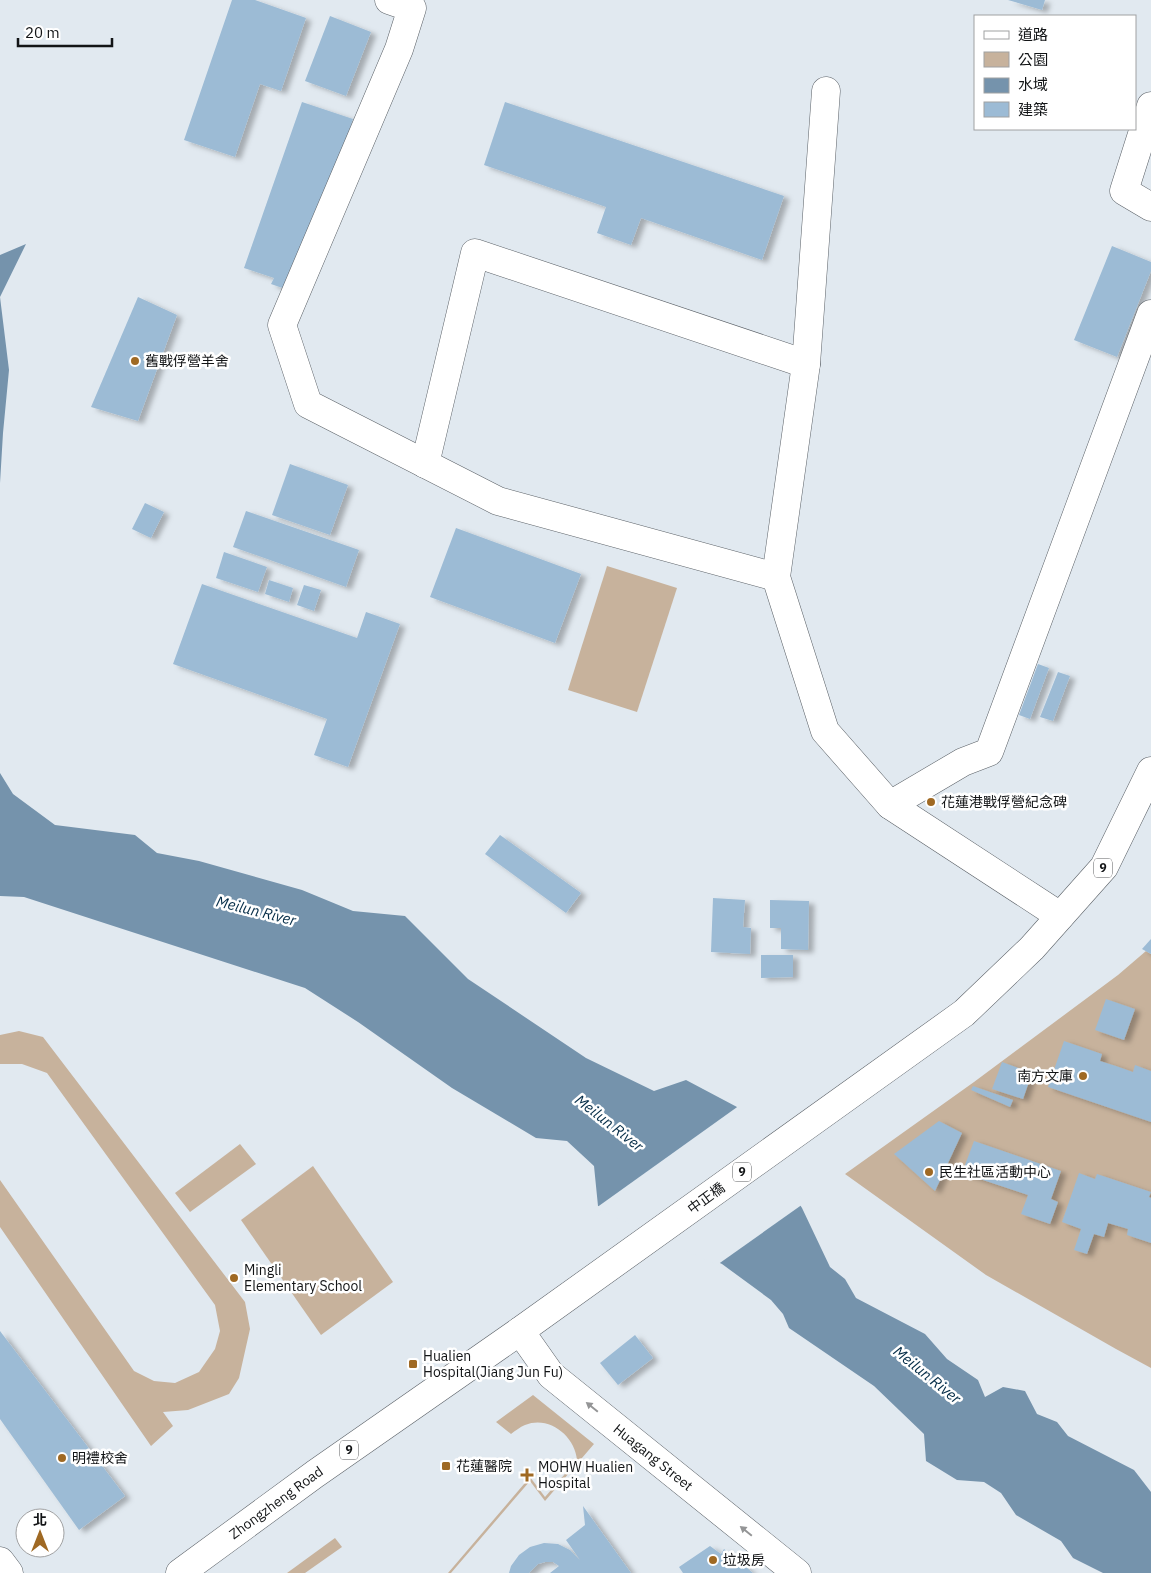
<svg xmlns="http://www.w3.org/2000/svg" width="1151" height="1573" font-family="'IBM Plex Sans','Noto Sans TC',sans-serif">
  <defs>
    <filter id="shadow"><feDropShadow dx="5.5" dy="3" stdDeviation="2.5" flood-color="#0004"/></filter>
  </defs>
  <rect width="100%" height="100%" fill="#e1e9f0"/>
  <!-- green -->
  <g fill="#c7b29c">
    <path d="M 607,566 L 677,588 L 637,712 L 568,690 Z"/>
    <path d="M 1146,951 L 1151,954 L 1151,1368 L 1116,1349 L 986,1275 L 845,1174 L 974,1082 L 1118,975 Z"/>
    <path d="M 19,1031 L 43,1037 L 245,1302 L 250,1329 L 239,1378 L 229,1394 L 188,1410 L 163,1412 L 173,1426 L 151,1446 L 0,1227 L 0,1180 L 134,1371 L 154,1381 L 175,1383 L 199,1372 L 215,1349 L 220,1331 L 215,1305 L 47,1073 L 22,1064 L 0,1064 L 0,1035 Z"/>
    <path d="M 240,1144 L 256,1164 L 190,1212 L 175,1193 Z"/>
    <path d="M 313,1166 L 393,1282 L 321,1335 L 241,1220 Z"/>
    <path d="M 533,1395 L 594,1444 L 545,1501 L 530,1481 L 451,1573 L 448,1573 L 530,1477 L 545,1497 L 577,1460 C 575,1436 549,1415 525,1425 C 520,1427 515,1431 511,1434 L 496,1422 Z"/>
    <path d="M 335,1538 L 342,1547 L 305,1573 L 287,1573 Z"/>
  </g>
  <!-- water -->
  <g fill="#7593ac">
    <path d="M 26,244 L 0,297 L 9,370 L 3,433 L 0,483 L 0,255 Z"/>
    <path d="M 0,773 L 13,794 L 55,825 L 135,835 L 157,853 L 199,861 L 302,890 L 353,911 L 405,916 L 468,979 L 586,1058 L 654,1091 L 686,1080 L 737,1107 L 802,1208 L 830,1267 L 845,1279 L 856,1298 L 925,1334 L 947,1359 L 978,1380 L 985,1397 L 1003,1387 L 1025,1391 L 1037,1414 L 1057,1422 L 1068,1436 L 1134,1470 L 1151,1492 L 1151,1573 L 1103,1573 L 1073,1558 L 1061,1541 L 1016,1515 L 1001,1493 L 984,1482 L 957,1480 L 926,1461 L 924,1434 L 874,1386 L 789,1328 L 783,1314 L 771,1300 L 722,1264 L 598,1206 L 594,1166 L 567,1141 L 536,1138 L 452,1088 L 358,1022 L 305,988 L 24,897 L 0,896 Z"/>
  </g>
  <!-- pier -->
  <path fill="#e1e9f0" d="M 740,1105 L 803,1204 L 717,1265 L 596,1208 Z"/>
  <!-- building -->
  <g fill="#9cbbd5" filter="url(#shadow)">
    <path d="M 232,0 L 255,0 L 306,18 L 281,91 L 260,84 L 235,157 L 184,140 Z"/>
    <path d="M 1008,0 L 1045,0 L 1042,10 Z"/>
    <path d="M 330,16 L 371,32 L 346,96 L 305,81 Z"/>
    <path d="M 302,102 L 353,119 L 294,292 L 271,284 L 274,278 L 244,268 Z"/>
    <path d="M 505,102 L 784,196 L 762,260 L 641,218 L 631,245 L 597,233 L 606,207 L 484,165 Z"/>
    <path d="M 1112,246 L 1151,262 L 1151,271 L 1117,357 L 1074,340 Z"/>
    <path d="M 138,297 L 177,315 L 138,421 L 91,407 Z"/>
    <path d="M 290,464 L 348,485 L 330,535 L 272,515 Z"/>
    <path d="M 145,503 L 164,512 L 151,538 L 132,529 Z"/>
    <path d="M 246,511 L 359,550 L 346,587 L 233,547 Z"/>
    <path d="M 456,528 L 581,574 L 555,643 L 430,597 Z"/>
    <path d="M 224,552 L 267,567 L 258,592 L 216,578 Z"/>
    <path d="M 269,580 L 293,588 L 289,602 L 265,594 Z"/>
    <path d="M 202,584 L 357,638 L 366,612 L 400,624 L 348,767 L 314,755 L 327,719 L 173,664 Z"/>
    <path d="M 304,585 L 321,590 L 314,611 L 297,605 Z"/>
    <path d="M 1038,664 L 1049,668 L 1030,719 L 1019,715 Z"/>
    <path d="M 1058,672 L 1070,676 L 1053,721 L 1040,717 Z"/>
    <path d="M 500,835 L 581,893 L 566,913 L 485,854 Z"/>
    <path d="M 713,898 L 745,900 L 743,927 L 751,928 L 750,954 L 711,952 Z"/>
    <path d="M 770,900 L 809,901 L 808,950 L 781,949 L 781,928 L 770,928 Z"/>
    <path d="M 1151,939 L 1151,954 L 1142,949 Z"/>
    <path d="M 761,955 L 793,955 L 793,977 L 761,978 Z"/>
    <path d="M 1106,999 L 1135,1009 L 1124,1040 L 1095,1030 Z"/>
    <path d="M 1064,1041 L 1102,1054 L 1100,1061 L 1116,1066 L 1133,1072 L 1135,1065 L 1151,1071 L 1151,1122 L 1048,1087 Z"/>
    <path d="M 1002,1062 L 1032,1073 L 1023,1099 L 992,1089 Z"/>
    <path d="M 973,1086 L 1013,1100 L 1010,1107 L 971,1090 Z"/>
    <path d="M 939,1121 L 962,1133 L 935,1191 L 894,1154 Z"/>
    <path d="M 974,1141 L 1061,1171 L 1051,1199 L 1058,1202 L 1050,1224 L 1021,1214 L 1028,1195 L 962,1173 Z"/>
    <path d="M 1079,1173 L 1095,1179 L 1097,1174 L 1151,1192 L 1149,1197 L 1151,1198 L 1151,1243 L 1127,1235 L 1128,1229 L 1108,1223 L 1104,1237 L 1094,1234 L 1087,1254 L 1074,1250 L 1081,1229 L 1062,1222 Z"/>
    <path d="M 0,1331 L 125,1496 L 79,1530 L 0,1419 Z"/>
    <path d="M 635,1335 L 653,1358 L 618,1385 L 600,1363 Z"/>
    <path d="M 583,1506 L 631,1573 L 550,1573 L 559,1566 L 553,1562 L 545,1562 L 538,1564 L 529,1573 L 509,1573 L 511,1566 L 519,1555 L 530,1547 L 544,1543 L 558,1544 L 570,1550 L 580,1560 L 566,1540 L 585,1525 Z"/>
    <path d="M 710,1546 L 721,1554 L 724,1549 L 753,1573 L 683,1573 L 679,1567 Z"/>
  </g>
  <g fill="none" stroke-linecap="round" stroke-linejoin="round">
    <!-- minor casing -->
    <g stroke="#5b6167" stroke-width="29">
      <g id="minor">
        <path d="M 389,0 L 412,8 L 399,49 L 282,325 L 308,404 L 498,501 L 776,577"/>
        <path d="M 826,91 L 806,364 L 776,577 L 825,731 L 890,805 L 1060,916"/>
        <path d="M 1151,106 L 1124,191 L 1151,207"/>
        <path d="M 425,464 L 475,253 L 806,364"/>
        <path d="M 890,805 L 963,762 L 989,752 L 1151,314"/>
        <path id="s1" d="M 520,1331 L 551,1375 L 797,1573"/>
        <path d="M 0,1561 L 9,1573"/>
      </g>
    </g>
    <!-- major casing -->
    <g stroke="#5b6167" stroke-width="29">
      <g id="major">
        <path id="s2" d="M 180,1573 L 315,1474 L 520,1331 L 964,1013 L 1032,948 L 1104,867 L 1151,771"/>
      </g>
    </g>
    <!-- minor -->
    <use href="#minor" stroke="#fff" stroke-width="28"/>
    <!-- major -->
    <use href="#major" stroke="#fff" stroke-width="28"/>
  </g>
  <!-- one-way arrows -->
  <defs><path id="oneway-solid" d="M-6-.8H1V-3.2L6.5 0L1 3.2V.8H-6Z" transform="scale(1.25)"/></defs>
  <g fill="#949596">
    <use href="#oneway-solid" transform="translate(592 1407) rotate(-141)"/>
    <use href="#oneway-solid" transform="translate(746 1531) rotate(-141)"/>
  </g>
  <!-- markers -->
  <g fill="#9f6923" stroke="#fff" stroke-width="2">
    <circle cx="135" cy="361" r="5"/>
    <circle cx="931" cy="802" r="5"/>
    <circle cx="1083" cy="1076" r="5"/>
    <circle cx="929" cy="1172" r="5"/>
    <circle cx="234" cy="1278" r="5"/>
    <rect x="408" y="1359" width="10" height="10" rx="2.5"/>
    <circle cx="62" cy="1458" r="5"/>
    <rect x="441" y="1461" width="10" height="10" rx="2.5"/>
    <path d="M524.5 1467.5h5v5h5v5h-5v5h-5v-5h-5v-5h5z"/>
    <circle cx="713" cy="1560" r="5"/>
  </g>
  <g text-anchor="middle" stroke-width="5" stroke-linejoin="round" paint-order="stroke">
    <!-- shield labels -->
    <g fill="#fff" stroke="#595a5c" stroke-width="1">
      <rect x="1094" y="858.5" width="18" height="19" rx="4"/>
      <rect x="733" y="1162.5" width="18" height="19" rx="4"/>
      <rect x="340" y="1440.5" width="18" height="19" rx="4"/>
    </g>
    <g font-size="12" font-weight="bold" fill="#121416">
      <text x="1103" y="872">9</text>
      <text x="742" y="1176">9</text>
      <text x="349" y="1454">9</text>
    </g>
    <!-- poi labels -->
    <g font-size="14" fill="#121416" stroke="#fff" text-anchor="start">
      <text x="145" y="366">舊戰俘營羊舍</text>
      <text x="941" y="807">花蓮港戰俘營紀念碑</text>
      <text x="1073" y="1081" text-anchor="end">南方文庫</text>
      <text x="939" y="1177">民生社區活動中心</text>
      <text x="244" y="1275">Mingli<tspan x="244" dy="16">Elementary School</tspan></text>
      <text x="423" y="1361">Hualien<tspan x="423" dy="16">Hospital(Jiang Jun Fu)</tspan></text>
      <text x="72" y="1463">明禮校舍</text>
      <text x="456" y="1471">花蓮醫院</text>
      <text x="538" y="1472">MOHW Hualien<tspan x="538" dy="16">Hospital</tspan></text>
      <text x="723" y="1565">垃圾房</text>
    </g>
    <!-- street labels -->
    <g font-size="14" fill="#121416" stroke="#fff">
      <text transform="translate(706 1198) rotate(-36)" y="5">中正橋</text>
      <text dy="5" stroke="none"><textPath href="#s1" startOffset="185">Huagang Street</textPath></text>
      <text dy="5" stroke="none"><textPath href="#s2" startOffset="119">Zhongzheng Road</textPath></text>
    </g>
    <!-- water labels -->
    <g font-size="15" font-style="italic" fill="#042c47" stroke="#fff">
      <text transform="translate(256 911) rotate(14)" y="5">Meilun River</text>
      <text transform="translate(609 1123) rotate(38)" y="5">Meilun River</text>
      <text transform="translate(927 1375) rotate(39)" y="5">Meilun River</text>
    </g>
  </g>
  <!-- legend -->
  <rect x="974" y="15" width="162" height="115" fill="#ffffff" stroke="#a0a1a2"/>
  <rect x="984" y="31" width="25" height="8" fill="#ffffff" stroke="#a0a1a2"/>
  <text x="1018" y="40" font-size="15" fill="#121416">道路</text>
  <rect x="984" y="52" width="25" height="15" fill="#c7b29c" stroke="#a0a1a2"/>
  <text x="1018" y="65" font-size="15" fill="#121416">公園</text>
  <rect x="984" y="78" width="25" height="15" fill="#7593ac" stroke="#a0a1a2"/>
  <text x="1018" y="90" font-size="15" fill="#121416">水域</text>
  <rect x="984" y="102" width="25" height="15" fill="#9cbbd5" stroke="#a0a1a2"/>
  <text x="1018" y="115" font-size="15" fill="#121416">建築</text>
  <!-- north arrow -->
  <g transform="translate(40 1533)"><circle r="24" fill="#ffffff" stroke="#a0a1a2"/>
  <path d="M0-4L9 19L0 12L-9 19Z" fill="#9f6923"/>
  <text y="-8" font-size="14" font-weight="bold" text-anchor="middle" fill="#121416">北</text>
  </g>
  <!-- scale -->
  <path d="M18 38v8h94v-8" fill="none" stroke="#121416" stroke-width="2.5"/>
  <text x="25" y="38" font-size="15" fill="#121416" stroke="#ffffff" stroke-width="4" paint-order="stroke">20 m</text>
</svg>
